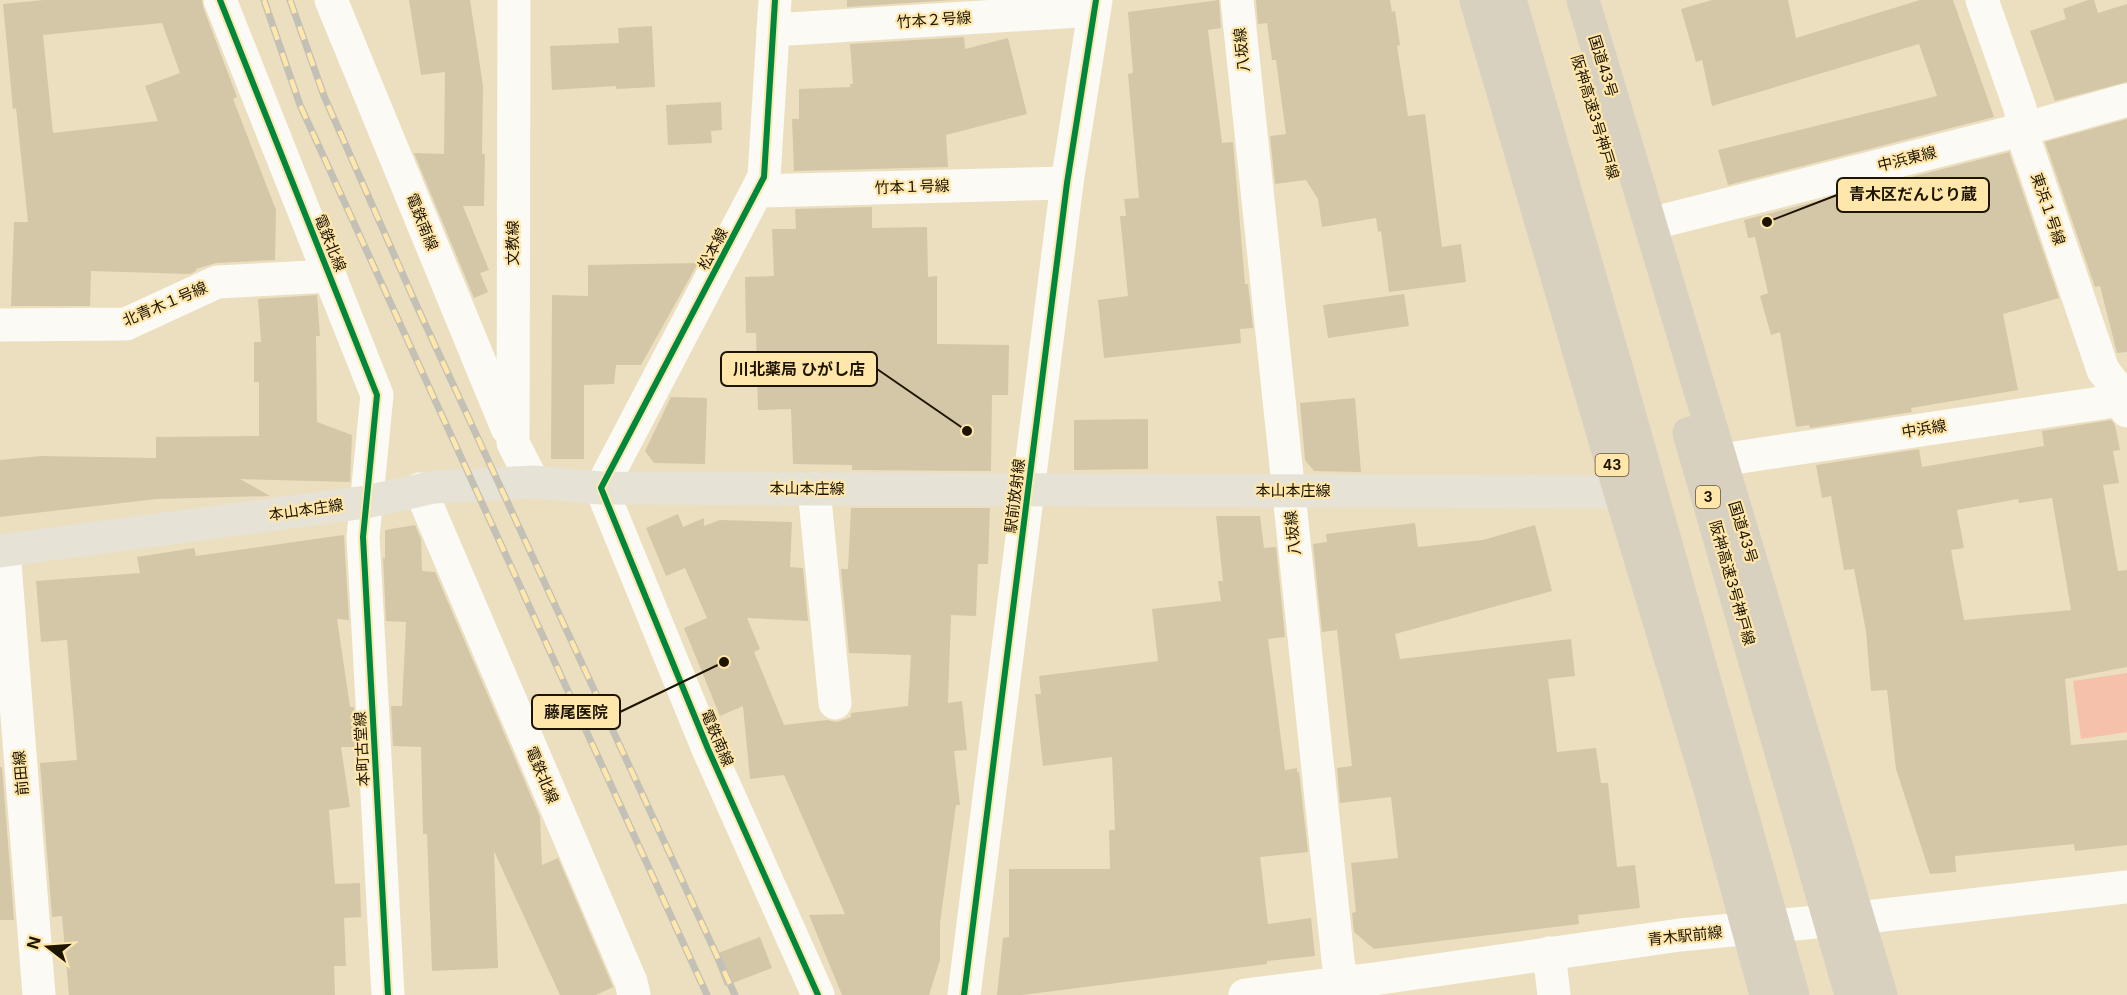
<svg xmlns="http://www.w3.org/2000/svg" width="2127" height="995" font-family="Inter,'Noto Sans JP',sans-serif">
  <rect width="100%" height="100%" fill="#ecdfbf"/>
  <!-- green -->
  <path fill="#f5c1ab" d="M 2127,673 L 2127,732 L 2081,739 L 2073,681 Z"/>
  <!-- building -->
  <g fill="#d3c7a8" fill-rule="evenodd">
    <path d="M 44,0 L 202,0 L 203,7 L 237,97 L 233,99 L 276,210 L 275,260 L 216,263 L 196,269 L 196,271 L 190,274 L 91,271 L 90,306 L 11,306 L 14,222 L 28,222 L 16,108 L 13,109 L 3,4 ZM 162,23 L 180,73 L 145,86 L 158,121 L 53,133 L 43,35 Z"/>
    <path d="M 409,0 L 470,0 L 483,86 L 482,154 L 485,154 L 484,206 L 463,206 L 489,270 L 480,273 L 488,292 L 474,298 L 414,153 L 444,154 L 445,72 L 421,75 Z"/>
    <path d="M 847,0 L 953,0 L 847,7 Z"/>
    <path d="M 1219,0 L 1221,28 L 1208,30 L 1222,143 L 1233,142 L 1245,284 L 1248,284 L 1253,328 L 1240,329 L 1241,343 L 1104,358 L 1098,300 L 1128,296 L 1120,216 L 1126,216 L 1124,199 L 1139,198 L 1128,74 L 1133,73 L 1128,12 Z"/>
    <path d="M 1256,0 L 1390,0 L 1392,12 L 1395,11 L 1400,45 L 1397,46 L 1408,116 L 1425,114 L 1442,247 L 1461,244 L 1466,282 L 1389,292 L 1381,231 L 1378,232 L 1376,218 L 1322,227 L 1318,199 L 1306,180 L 1275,184 L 1270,136 L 1286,134 L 1276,60 L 1272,60 L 1267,23 L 1258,24 Z"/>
    <path d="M 1712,0 L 1788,0 L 1796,38 L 1920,0 L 1953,0 L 1994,117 L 1728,185 L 1718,150 L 1937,96 L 1919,44 L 1712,106 L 1702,60 L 1696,62 L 1681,9 Z"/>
    <path d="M 2088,0 L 2094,0 L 2098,13 L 2127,4 L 2127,82 L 2055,101 L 2030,31 L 2066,19 L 2063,9 Z"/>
    <path d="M 652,26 L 655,87 L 616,89 L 616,86 L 552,90 L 550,46 L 619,43 L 618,28 Z"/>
    <path d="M 964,37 L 965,49 L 1008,38 L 1027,114 L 946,135 L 948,167 L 794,171 L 792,119 L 799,119 L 799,89 L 850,87 L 850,84 L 853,84 L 850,44 Z"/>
    <path d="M 721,102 L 722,130 L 711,131 L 712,143 L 668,145 L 666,105 Z"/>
    <path d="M 2127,119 L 2127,352 L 2117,353 L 2100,286 L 2095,287 L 2045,142 Z"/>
    <path d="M 2009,152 L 2059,298 L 2003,314 L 2018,390 L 1911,408 L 1912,412 L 1810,428 L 1809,425 L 1796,427 L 1780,332 L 1771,335 L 1760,296 L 1768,293 L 1755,237 L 1748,238 L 1744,220 Z"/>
    <path d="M 872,207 L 872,228 L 927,227 L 928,277 L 937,276 L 937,344 L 1009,345 L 1008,395 L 992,395 L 991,471 L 852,470 L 852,465 L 793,464 L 791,409 L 758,410 L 756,333 L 746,333 L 745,277 L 774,276 L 772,229 L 796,229 L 795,209 Z"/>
    <path d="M 698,263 L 641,365 L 616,365 L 614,384 L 584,385 L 584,459 L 551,459 L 552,295 L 588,296 L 588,265 Z"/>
    <path d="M 1404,294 L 1409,326 L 1328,338 L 1323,305 Z"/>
    <path d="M 317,295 L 320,336 L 316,336 L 317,422 L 352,435 L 350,482 L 240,479 L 270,496 L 157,499 L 0,517 L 0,460 L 41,456 L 156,458 L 156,437 L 259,436 L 259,382 L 254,382 L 254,342 L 261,342 L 258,299 Z"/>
    <path d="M 671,397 L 707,398 L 705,464 L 654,463 L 645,451 Z"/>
    <path d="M 1355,398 L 1361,472 L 1314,471 L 1305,460 L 1300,403 Z"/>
    <path d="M 1148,419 L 1148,469 L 1074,470 L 1074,420 Z"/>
    <path d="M 2111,420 L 2115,425 L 2120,450 L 2113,451 L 2119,483 L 2103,485 L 2118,571 L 2127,570 L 2127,667 L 2065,679 L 2071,745 L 2127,740 L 2127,845 L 2075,851 L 2074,844 L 1955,856 L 1956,872 L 1930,874 L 1896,769 L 1887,690 L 1871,691 L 1866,631 L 1854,569 L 1844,570 L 1831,496 L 1822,498 L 1816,465 L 1919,449 L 1922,467 L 2044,446 L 2042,431 ZM 2052,498 L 2071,610 L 1964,620 L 1951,550 L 1964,548 L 1957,510 L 2018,499 L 2019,503 Z"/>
    <path d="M 851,508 L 990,508 L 988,564 L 978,564 L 976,616 L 951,615 L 948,703 L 962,701 L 967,750 L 954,751 L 960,805 L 956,805 L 940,923 L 940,960 L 929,995 L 842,995 L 809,915 L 845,914 L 784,775 L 750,779 L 743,706 L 720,716 L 684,628 L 707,618 L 685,568 L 666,576 L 646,528 L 678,514 L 683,527 L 704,518 L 704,526 L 720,520 L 792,522 L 790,567 L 803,568 L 808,621 L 747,618 L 760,649 L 754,652 L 784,725 L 827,720 L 837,722 L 851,717 L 851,713 L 908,706 L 911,655 L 849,653 L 841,569 L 848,569 Z"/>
    <path d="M 1216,516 L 1260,516 L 1264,548 L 1276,547 L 1285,637 L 1268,639 L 1285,770 L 1297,768 L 1297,772 L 1299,772 L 1308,852 L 1260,857 L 1268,924 L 1311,918 L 1315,956 L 1267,961 L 1267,964 L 1022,995 L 997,995 L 1003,938 L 1009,937 L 1009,869 L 1110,869 L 1109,830 L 1115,830 L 1112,757 L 1043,766 L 1035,694 L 1041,694 L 1039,676 L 1158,661 L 1152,609 L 1221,601 L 1218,581 L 1223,581 Z"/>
    <path d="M 1415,523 L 1418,547 L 1483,540 L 1535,525 L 1552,591 L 1395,634 L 1400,659 L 1571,639 L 1575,676 L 1548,679 L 1557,752 L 1596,748 L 1601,783 L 1608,783 L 1617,867 L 1635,865 L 1640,908 L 1578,915 L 1579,924 L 1374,949 L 1354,932 L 1352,913 L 1356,912 L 1351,863 L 1398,858 L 1391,797 L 1340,803 L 1337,768 L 1352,766 L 1337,630 L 1322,632 L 1313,544 L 1327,542 L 1326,534 Z"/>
    <path d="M 415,525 L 421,539 L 422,571 L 435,572 L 540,817 L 542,865 L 558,858 L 613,987 L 596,995 L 560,995 L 494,851 L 498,968 L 432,971 L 427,834 L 423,834 L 421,747 L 393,746 L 391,706 L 402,706 L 406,622 L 386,621 L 383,557 L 385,559 L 385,530 Z"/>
    <path d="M 343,535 L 344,536 L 349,620 L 337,619 L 350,707 L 354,707 L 356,747 L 341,747 L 350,807 L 329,810 L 335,884 L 360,883 L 361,917 L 344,918 L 346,966 L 334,966 L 335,995 L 69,995 L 62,916 L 52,917 L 40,763 L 77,760 L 67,640 L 41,642 L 36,581 L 140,573 L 137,557 L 194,548 L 196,556 Z"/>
    <path d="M 0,767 L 2,767 L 14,920 L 0,920 Z"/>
    <path d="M 760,937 L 772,968 L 725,986 L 713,955 Z"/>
  </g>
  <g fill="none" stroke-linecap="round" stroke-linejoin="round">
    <!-- minor -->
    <g stroke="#fcfaf5" stroke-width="33">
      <path d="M 220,0 L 377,395 L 363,537 L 388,995"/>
      <path d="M 331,0 L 507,428"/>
      <path d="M 514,0 L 513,443 L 533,482"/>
      <path d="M 775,0 L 764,177 L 601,488 L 708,749 L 818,995"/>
      <path d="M 1237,0 L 1338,960 L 1343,995"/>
      <path d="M 1982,0 L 2020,108 L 2026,144 L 2103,370 L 2125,399 L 2127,411"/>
      <path d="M 773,30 L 1094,10"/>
      <path d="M 757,191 L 1067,183"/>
      <path d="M 1650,224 L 2024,129 L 2127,100"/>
      <path d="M 0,325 L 126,324 L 217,282 L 330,276"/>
      <path d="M 1721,460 L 2127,399"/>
      <path d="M 420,489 L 631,982 L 634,995"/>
      <path d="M 814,489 L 835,703"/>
      <path d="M 4,551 L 39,995"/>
      <path d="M 1549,953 L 1554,995"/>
      <path d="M 964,995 L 1067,183 L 1096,0"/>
      <path d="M 1245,995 L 1381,978 L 1680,935 L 1858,918 L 2127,887"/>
    </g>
    <!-- major -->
    <path stroke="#e6e2d5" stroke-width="33" d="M 0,551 L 366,502 L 434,487 L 533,482 L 601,488 L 1620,492"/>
    <!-- highway -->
    <g stroke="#d8d1c0" stroke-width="33">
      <path d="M 1476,0 L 1620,492 L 1709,786 L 1766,995"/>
      <path d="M 1510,0 L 1617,370 L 1793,995"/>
      <path d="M 1583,0 L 1881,995"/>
      <path d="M 1689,433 L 1851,995"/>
    </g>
    <!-- rail casing -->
    <g stroke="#c3c0b6" stroke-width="7">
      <g id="rail">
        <path d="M 264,0 L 300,105 L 707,995"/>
        <path d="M 290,0 L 324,96 L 415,302 L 735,995"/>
      </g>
    </g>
    <!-- rail -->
    <use href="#rail" stroke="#ffe7ac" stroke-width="4.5" stroke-dasharray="14" stroke-linecap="butt"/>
    <!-- cycleway casing -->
    <g stroke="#ffe7ac" stroke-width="10">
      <g id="cycleway">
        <path d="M 220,0 L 377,395 L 363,537 L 388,995"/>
        <path d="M 775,0 L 764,177 L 601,488 L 708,749 L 818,995"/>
        <path d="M 964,995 L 1067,183 L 1096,0"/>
      </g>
    </g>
    <!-- cycleway -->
    <use href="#cycleway" stroke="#00873e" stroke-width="6"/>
  </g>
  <g text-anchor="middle" stroke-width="4.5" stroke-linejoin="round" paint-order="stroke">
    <!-- shield labels -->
    <g fill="#ffe7ac" stroke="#625434" stroke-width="1.5">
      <rect x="1595.5" y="454" width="33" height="22" rx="4.5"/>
      <rect x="1696" y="486" width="24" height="22" rx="4.5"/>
    </g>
    <g font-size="14" font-weight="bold" fill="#1e1501">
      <text x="1612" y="470">43</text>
      <text x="1708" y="502">3</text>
    </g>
    <!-- street labels -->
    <g font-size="15" fill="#1e1501" stroke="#ffe7ac">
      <text transform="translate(934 20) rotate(-4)" y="5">竹本２号線</text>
      <text transform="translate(1242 50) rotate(-96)" y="5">八坂線</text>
      <text transform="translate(1603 66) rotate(73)" y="5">国道43号</text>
      <text transform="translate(1595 117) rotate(73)" y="5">阪神高速3号神戸線</text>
      <text transform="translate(1907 159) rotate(-14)" y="5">中浜東線</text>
      <text transform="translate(912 187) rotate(-2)" y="5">竹本１号線</text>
      <text transform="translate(2048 209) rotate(71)" y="5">東浜１号線</text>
      <text transform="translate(422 222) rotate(68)" y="5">電鉄南線</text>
      <text transform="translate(330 243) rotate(68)" y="5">電鉄北線</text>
      <text transform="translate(513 243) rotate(-90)" y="5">文教線</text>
      <text transform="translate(713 249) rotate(-62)" y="5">松本線</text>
      <text transform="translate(165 304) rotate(-23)" y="5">北青木１号線</text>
      <text transform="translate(1924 429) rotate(-9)" y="5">中浜線</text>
      <text x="807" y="494">本山本庄線</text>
      <text x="1293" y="496">本山本庄線</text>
      <text transform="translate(1015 496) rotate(-83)" y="5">駅前放射線</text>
      <text transform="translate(306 510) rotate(-8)" y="5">本山本庄線</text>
      <text transform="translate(1743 532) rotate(73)" y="5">国道43号</text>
      <text transform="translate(1293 533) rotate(-96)" y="5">八坂線</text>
      <text transform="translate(1732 583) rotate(74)" y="5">阪神高速3号神戸線</text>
      <text transform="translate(717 738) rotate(67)" y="5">電鉄南線</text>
      <text transform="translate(362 749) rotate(-93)" y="5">本町古堂線</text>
      <text transform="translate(21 773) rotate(-95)" y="5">前田線</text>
      <text transform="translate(542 775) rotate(67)" y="5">電鉄北線</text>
      <text transform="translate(1685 936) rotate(-6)" y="5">青木駅前線</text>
    </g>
  </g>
  <!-- callouts -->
  <path fill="none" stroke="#1e1501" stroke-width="2" d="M1767 222L1837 195M967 431L877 369M724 662L620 712"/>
  <g fill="#1e1501" stroke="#ffe7ac" stroke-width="2">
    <circle cx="1767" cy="222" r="6"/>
    <circle cx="967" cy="431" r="6"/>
    <circle cx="724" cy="662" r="6"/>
  </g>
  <g fill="#ffe7ac" stroke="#1e1501" stroke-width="2">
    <rect x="1837" y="178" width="152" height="34" rx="6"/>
    <rect x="721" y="352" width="156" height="34" rx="6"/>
    <rect x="532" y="695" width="88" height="34" rx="6"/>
  </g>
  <g font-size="16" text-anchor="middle" font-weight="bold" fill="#1e1501">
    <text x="1913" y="200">青木区だんじり蔵</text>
    <text x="799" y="375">川北薬局 ひがし店</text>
    <text x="576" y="718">藤尾医院</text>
  </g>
  <!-- north arrow -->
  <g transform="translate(48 947) rotate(287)" stroke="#ffe7ac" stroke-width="4.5" paint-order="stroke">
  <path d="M0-4.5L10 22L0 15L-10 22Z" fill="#1e1501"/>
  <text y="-9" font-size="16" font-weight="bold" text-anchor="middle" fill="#1e1501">N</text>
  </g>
</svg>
